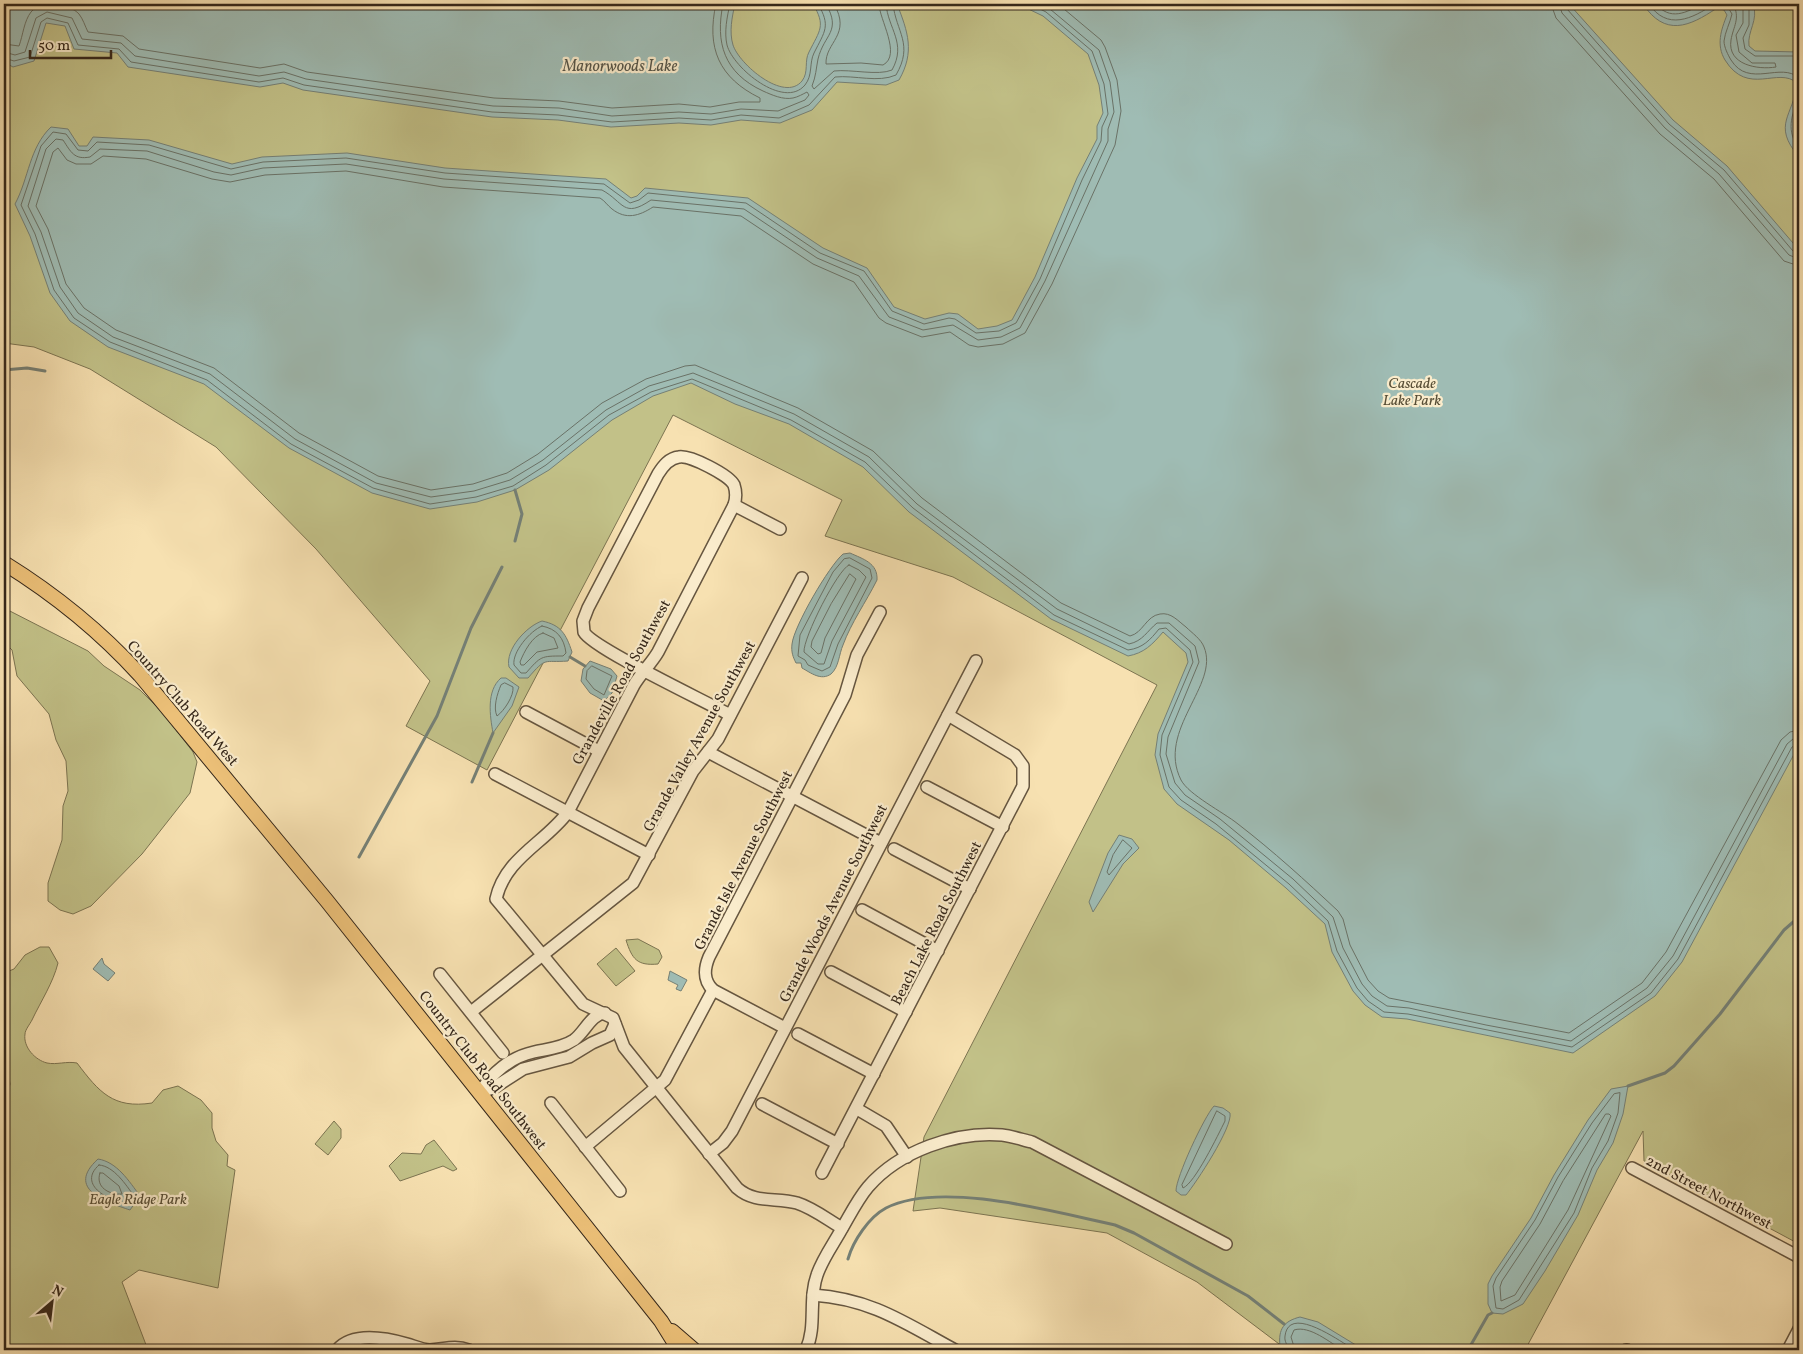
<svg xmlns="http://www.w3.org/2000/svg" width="1803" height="1354" font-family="Vollkorn,serif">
  <rect width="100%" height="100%" fill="#f7e1b1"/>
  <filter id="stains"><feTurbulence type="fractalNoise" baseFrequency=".004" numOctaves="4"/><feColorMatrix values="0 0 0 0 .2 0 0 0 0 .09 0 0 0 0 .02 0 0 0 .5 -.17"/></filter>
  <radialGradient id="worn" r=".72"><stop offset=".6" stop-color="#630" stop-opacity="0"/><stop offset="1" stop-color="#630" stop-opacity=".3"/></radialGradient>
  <!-- green -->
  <g fill="#c2c188" stroke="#7c7451">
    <path d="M 4,4 L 1799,4 L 1799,1244 L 1644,1161 L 1643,1131 L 1525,1350 L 1287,1350 L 1197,1282 L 1107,1233 L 940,1208 L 913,1211 L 924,1137 L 1157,685 L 953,577 L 825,536 L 842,500 L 673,415 L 487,770 L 406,726 L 430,681 L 316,549 L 216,447 L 90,369 L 34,347 L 4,343 Z"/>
    <path d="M 4,608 L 88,651 L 104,666 L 140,690 L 163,713 L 193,752 L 197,762 L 190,793 L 142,854 L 91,906 L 73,914 L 60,910 L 48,901 L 48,883 L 62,840 L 63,806 L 68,791 L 66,761 L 56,740 L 49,714 L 17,676 L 12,650 L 4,642 Z"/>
    <path d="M 638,939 L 659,950 L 662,957 L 658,964 C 637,966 632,959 626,940 Z"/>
    <path d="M 40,947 L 49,947 L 58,963 C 53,983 41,1001 32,1020 C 30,1024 25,1030 25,1034 C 23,1047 35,1060 47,1063 C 57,1065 66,1061 77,1063 C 99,1092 113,1109 152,1103 L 163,1090 L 178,1086 L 201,1100 L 212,1113 L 212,1128 L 216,1141 L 228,1155 L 227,1166 L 235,1170 L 218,1288 L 139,1270 L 122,1282 L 148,1350 L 4,1350 L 4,1107 L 10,1084 L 7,1066 L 4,1064 L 4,973 L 14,969 L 25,955 Z"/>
    <path d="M 616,948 L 635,971 L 616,986 L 597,964 Z"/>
    <path d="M 334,1121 L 341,1129 L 341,1138 L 328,1155 L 315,1144 Z"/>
    <path d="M 434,1140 L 457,1169 L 453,1171 L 443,1166 L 400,1181 L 389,1166 L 402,1153 L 421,1154 L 426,1145 Z"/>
  </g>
  <!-- water -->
  <g fill="#9fbcb4" stroke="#758076">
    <path d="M 4,4 L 735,4 C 732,17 729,32 733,45 C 739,64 784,103 802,81 C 809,72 804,61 809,52 C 820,30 826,26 813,4 L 897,4 C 908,32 915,52 899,80 L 886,85 L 837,82 L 812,110 L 780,123 L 741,120 L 711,125 L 679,123 L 611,127 L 558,120 L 492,117 L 303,90 L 283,83 L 260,87 L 128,67 L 117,53 L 74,49 L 65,26 L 46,23 L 34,61 L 13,67 L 4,62 Z"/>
    <path d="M 1018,4 L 1569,4 L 1673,120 L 1727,166 L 1799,250 L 1799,745 L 1682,962 L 1655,996 L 1573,1053 L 1407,1019 L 1382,1017 L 1365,1005 L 1353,991 L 1332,952 L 1325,924 L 1286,888 L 1229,840 L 1177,804 L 1164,789 L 1155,755 L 1158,734 L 1188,662 L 1186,653 L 1163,632 C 1152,645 1144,653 1128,656 L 1051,619 L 909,512 L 863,467 L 789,424 L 735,404 L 691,383 L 653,396 L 612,420 L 549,470 L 515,490 L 477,502 L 430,509 L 372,493 L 289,448 L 204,384 L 108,347 L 70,321 L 50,293 L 30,236 L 15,204 C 29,178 29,148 51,127 L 68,129 L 79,146 L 87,146 L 93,137 L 149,140 L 232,164 L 262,157 L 347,153 L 445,168 L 606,179 L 631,198 L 637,196 L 645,188 L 748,198 L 823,248 L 867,268 L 894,307 L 925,319 L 949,313 L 958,314 L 978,329 L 997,326 L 1012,320 L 1035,277 L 1077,178 L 1097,139 L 1097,126 L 1103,113 L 1099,85 L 1088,54 L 1043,16 Z"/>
    <path d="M 1643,4 L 1753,4 C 1759,20 1747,31 1749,46 L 1755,51 L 1799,52 L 1799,157 C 1771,124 1794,116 1797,83 C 1778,66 1748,97 1725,60 C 1716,45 1721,30 1727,15 L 1724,10 L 1717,8 C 1689,27 1665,37 1643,4 Z"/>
    <path d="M 850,553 C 863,559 878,563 877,580 C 866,602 851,623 843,645 C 839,654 839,667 831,674 C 821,681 811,673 802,668 L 801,663 L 796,663 C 793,657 791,652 792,644 C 794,626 829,566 843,554 Z"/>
    <path d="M 542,621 C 561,625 566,634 572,652 L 568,661 C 543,663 547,656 528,678 L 519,678 L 509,667 C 505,649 527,626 542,621 Z"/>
    <path d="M 590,661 L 611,669 L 617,676 L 612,693 L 604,701 L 590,693 L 581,681 L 583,669 Z"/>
    <path d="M 501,678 L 506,678 L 519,687 L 512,706 L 493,733 C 490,716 486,691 501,678 Z"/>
    <path d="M 1119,835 L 1132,839 L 1139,848 L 1123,864 L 1093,912 L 1089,902 L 1108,853 Z"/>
    <path d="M 102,958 L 104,964 L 115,973 L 108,981 L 93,969 Z"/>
    <path d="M 670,971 L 687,980 L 681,991 L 676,989 L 678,985 L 668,980 Z"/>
    <path d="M 1628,1086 L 1623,1114 L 1613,1143 L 1597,1170 L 1578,1215 L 1545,1271 L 1523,1304 L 1503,1314 L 1492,1313 L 1488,1304 L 1488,1284 L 1492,1276 L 1531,1218 L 1554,1175 L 1588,1120 L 1611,1089 Z"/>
    <path d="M 1214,1106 L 1223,1108 L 1230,1113 C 1233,1127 1196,1183 1186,1195 L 1181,1195 L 1176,1191 C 1176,1177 1204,1117 1214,1106 Z"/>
    <path d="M 98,1159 C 117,1162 129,1181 140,1196 L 130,1210 C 106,1202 65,1189 98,1159 Z"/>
    <path d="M 1300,1317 L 1318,1322 L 1364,1350 L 1287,1350 L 1280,1346 C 1278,1329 1284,1321 1300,1317 Z"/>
  </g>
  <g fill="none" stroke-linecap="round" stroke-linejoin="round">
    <!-- shore -->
    <g stroke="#6a7267" stroke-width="1">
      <path d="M 730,4 C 727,17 724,32 727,45 C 733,68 784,110 805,85 C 813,75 809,63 814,53 C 825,31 831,26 818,4"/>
      <path d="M 826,4 C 842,32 824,34 818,59 C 816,69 816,76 812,86 L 814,89 L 834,71 C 851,69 878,76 892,70 C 907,43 888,29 886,4"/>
      <path d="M 834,4 C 852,35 825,42 826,64 L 861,63 L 883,65 C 902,55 879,19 879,4"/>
      <path d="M 1030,4 L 1046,12 L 1092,51 L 1104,84 L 1108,114 L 1102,127 L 1101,141 L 1082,180 L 1040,279 L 1016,323 L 999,331 L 976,333 L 955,319 L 949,318 L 924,324 L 892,311 L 864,271 L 820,253 L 746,203 L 648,193 L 639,200 L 630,203 L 604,184 L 445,173 L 346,158 L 263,162 L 231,169 L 149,145 L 97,142 L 88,151 L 78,150 L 66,134 L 53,132 L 41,146 L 21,205 L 35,234 L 54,290 L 74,318 L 110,342 L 207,380 L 291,444 L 373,488 L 430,504 L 476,497 L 513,486 L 546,465 L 609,415 L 651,392 L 692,379 L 791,420 L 865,462 L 913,508 L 1054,615 L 1128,650 C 1143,648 1150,640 1159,629 L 1166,628 L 1190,650 L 1193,662 L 1162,735 L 1160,755 L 1169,787 L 1181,800 L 1216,824 L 1289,884 L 1328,921 L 1337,951 L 1357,988 L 1368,1001 L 1384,1012 L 1408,1014 L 1572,1047 L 1651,993 L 1678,959 L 1792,747 L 1799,744"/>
      <path d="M 1044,4 L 1099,50 L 1110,82 L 1114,112 L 1108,129 L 1108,141 L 1045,281 L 1020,328 L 1001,337 L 978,340 L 953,325 L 923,330 L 889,317 L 859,276 L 817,258 L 744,209 L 651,200 C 623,219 624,202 602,190 L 444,179 L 346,164 L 263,168 L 231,175 L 214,172 L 147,151 L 100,149 L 90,157 C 74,160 71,152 63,140 L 56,139 L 46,149 L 28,206 L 41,232 L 60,287 L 78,313 L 113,337 L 210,374 L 295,439 L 376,483 L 431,497 L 474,491 L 510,480 L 543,460 L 606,410 L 649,386 L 693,373 L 794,414 L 869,457 L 917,504 L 1057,609 L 1129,644 C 1143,641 1147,631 1157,623 L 1169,623 L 1195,646 L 1199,662 L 1168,737 L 1166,754 L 1175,783 L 1185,795 L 1220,819 L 1293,879 L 1333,917 L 1343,948 L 1362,984 L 1372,996 L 1387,1006 L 1409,1008 L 1486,1025 L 1571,1041 L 1647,988 L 1673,956 L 1787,744 L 1793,739 L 1799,738"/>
      <path d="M 1058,4 L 1101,40 L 1105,47 L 1117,80 L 1121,111 L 1115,145 L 1052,284 L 1025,333 L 1003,344 L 978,347 L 969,345 L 950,332 L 922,337 L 886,323 L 879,318 L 854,282 L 813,264 L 741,216 L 653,207 C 639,216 626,220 612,209 C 607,205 605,201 600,198 L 443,187 L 346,171 L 265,175 L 230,182 L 212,179 L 146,159 L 103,156 L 91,164 L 76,164 L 67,160 L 58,148 L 53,152 L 36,206 L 48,229 L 66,284 L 84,308 L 116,330 L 214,368 L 299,433 L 378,476 L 431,490 L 473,484 L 507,473 L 538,454 L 602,403 L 646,379 L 685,366 L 695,365 L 798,408 L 873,451 L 922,498 L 1061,603 L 1130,636 C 1143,633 1146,616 1160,614 C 1171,612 1178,621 1186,627 C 1192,633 1201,639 1204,647 C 1220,685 1156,730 1181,780 C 1189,795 1223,812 1238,824 C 1273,851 1306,881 1338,911 L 1343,919 L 1350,945 L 1368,980 L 1378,991 L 1389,998 L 1569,1033 L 1642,983 L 1666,952 L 1781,740 L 1790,732 L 1799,730"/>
      <path d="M 1551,4 L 1556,18 L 1660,134 L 1714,179 L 1784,261 L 1799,266"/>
      <path d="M 1559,4 L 1562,13 L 1665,128 L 1719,174 L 1789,255 L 1799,259"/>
      <path d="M 1565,4 L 1567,9 L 1669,124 L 1724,170 L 1793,251 L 1799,253"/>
      <path d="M 1649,4 C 1667,31 1692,19 1714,4"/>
      <path d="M 1656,4 C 1670,21 1686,13 1702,4"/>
      <path d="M 1722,4 L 1727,6 L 1732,14 C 1730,23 1725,32 1724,41 C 1724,47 1728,55 1731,60 C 1749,89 1781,61 1799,78"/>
      <path d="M 1733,4 C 1741,18 1733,27 1731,40 C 1727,65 1758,70 1776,67 L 1775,63 L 1752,63 L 1739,52 L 1736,35 L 1743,23 L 1743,4"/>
      <path d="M 1749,4 L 1749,25 L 1743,38 L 1745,49 L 1755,56 L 1799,56"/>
      <path d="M 4,44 L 19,46 C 23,35 24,21 31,12 C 41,0 69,3 79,14 C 83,19 85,26 88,32 L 123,36 L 139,49 L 260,68 L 284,64 L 307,72 L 494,98 L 559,101 L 612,108 L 679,104 L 710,107 L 739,102 L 760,102 L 760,98 C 719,78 706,48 716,4"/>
      <path d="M 4,52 L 15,55 L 25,52 L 36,18 L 47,12 L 72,18 L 82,39 L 121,43 L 135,56 L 259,76 L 284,72 L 306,79 L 493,106 L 559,108 L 612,116 L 679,112 L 711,114 L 741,109 L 778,111 L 805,100 L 809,95 L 807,92 C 803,94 798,97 793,98 C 783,100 772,95 763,91 C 724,73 715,43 723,4"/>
      <path d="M 4,58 L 14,61 L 30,57 L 41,22 L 47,18 L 68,23 L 78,45 L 119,49 L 131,62 L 259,82 L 283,78 L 304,85 L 492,112 L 558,115 L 612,122 L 679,118 L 711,120 L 741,115 L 779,118 L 809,105 L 835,77 C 855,75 878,83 896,75 C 914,44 896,32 893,4"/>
      <path d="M 1799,97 C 1791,116 1786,131 1799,149"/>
      <path d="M 850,558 L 870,569 L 872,578 L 838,644 L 830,667 L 822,671 L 808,665 L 805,660 L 798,656 L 800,635 L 833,572 L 844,559 Z"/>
      <path d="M 849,565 L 859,570 L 866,577 L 832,641 L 824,664 L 818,664 L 804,652 C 803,638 838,569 849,565 Z"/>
      <path d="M 850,574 L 856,579 L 825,638 L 821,653 L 818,654 L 811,647 L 812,641 L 831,604 Z"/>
      <path d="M 542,626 C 557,629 564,638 566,653 L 563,656 C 541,656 541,656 526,673 L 521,673 L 514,665 C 512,652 530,631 542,626 Z"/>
      <path d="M 543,633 L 554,638 L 558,648 L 537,652 L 524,665 L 521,665 L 520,662 C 524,652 532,636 543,633 Z"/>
      <path d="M 592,666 L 612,676 L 604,695 L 594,689 L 586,679 L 587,671 Z"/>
      <path d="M 505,683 L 513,687 C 514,696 504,711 497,716 C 493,708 497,694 501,685 Z"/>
      <path d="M 1123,840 L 1132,848 L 1109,875 L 1107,872 L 1113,855 Z"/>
      <path d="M 1620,1093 L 1618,1113 L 1608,1141 L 1592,1168 L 1574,1213 L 1519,1300 L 1503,1309 L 1496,1308 L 1493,1286 L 1496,1278 L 1535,1220 L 1558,1177 L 1592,1123 L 1614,1094 Z"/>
      <path d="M 1217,1111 L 1225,1116 L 1225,1121 C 1218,1135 1195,1183 1183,1188 L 1182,1185 Z"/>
      <path d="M 1606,1114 L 1609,1114 L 1611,1116 L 1568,1210 L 1515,1295 L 1501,1301 L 1500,1287 L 1502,1281 L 1540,1224 L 1563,1181 Z"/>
      <path d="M 99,1165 C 114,1166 126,1185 134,1196 L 130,1203 C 111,1203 76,1185 99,1165 Z"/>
      <path d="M 100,1173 L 103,1173 L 119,1186 L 122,1194 C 109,1195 95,1187 100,1173 Z"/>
      <path d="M 1289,1350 C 1288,1345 1284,1342 1285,1336 C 1289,1303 1342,1343 1355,1350"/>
      <path d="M 1295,1350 L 1291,1337 L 1294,1330 C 1310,1325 1330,1343 1343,1350"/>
    </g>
    <!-- stream -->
    <g stroke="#758076" stroke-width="3">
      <path d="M 4,370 L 27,368 L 45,371"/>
      <path d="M 4,402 L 4,416"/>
      <path d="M 515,490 L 522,514 L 515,541"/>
      <path d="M 570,657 L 585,666"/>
      <path d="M 472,782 L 493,733"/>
      <path d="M 359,857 L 437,716 L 471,628 L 502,567"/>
      <path d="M 1628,1086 L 1665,1073 L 1674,1066 L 1720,1014 L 1784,930 L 1799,917"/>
      <path d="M 848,1259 C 853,1241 869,1217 886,1208 C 941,1180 1055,1212 1115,1225 L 1134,1233 L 1248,1296 L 1284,1324"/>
      <path d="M 1468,1350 L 1488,1315 L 1492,1313"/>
    </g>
    <!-- minor casing -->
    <g stroke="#665640" stroke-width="14">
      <g id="minor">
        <path d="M 734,505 L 780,529"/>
        <path d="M 526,712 L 599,751"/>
        <path d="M 730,715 C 707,702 592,648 584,632 L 583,621 L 588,608 L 658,474 C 663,466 669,458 679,457 C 690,455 729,475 734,485 C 736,491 736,499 734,505 L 658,652 C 651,664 641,673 634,685 L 568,812 C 545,843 505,858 496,899 L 583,1004 L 613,1018 L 624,1047 L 737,1188 C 755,1204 776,1197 797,1203 C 813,1208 828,1220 842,1228"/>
        <path d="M 708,752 L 881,843"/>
        <path d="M 495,774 L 649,855"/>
        <path d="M 927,787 L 1003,827"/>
        <path d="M 894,849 L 970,889"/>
        <path d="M 862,910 L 938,951"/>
        <path d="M 831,972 L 906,1012"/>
        <path d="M 440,974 L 503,1053"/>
        <path d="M 471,1012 L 633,883 L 693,771 L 718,739 L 802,578"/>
        <path d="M 785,1028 L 713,990 C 703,980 704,969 709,957 L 845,695 L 857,655 L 880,612"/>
        <path d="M 798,1034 L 874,1074"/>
        <path d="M 480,1093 L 495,1087 L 523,1069 L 569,1057 L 592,1043 L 610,1035 L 615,1024"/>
        <path d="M 480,1093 C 491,1073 511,1057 534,1052 C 547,1049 562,1048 574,1040 C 585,1032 591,1014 605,1013"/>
        <path d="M 551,1103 L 620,1191"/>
        <path d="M 762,1104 L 838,1144"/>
        <path d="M 857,1109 L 886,1126 L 907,1157"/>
        <path d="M 585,1147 L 665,1080 L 713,990"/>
        <path d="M 709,1154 L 723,1143 L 732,1131 L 976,661"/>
        <path d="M 1632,1168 L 1799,1257"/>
        <path d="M 822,1173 L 1023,786 L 1023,766 L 1015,755 L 948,715"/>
        <path d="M 813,1295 C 872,1299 905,1323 955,1350"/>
        <path d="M 337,1350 C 353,1331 386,1338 407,1344 C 414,1346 423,1350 430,1350 C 445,1349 455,1345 469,1350"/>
        <path d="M 806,1350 C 817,1326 808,1300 817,1275 C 822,1260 832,1246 840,1232 C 849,1217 857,1200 868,1187 C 899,1151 956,1131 1002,1135 C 1012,1136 1023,1140 1032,1142 L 1226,1244"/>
        <path d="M 1626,1350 L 1627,1350"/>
        <path d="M 1788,1350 L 1799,1329"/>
      </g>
    </g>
    <!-- major casing -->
    <g stroke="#35271a" stroke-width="16">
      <g id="major">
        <path d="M 4,563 C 54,594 100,631 140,675 L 327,901 L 661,1321 L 679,1350"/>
        <path d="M 672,1331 L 694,1350"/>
      </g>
    </g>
    <!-- minor -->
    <use href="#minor" stroke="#faeccc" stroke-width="11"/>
    <!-- major -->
    <use href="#major" stroke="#ecc078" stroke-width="14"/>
  </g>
  <g text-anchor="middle" stroke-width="4.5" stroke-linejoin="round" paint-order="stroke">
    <!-- park labels -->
    <g font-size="15" font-style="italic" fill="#584e36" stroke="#faeccc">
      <text x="1412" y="388">Cascade<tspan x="1412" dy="17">Lake Park</tspan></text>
      <text x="138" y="1204">Eagle Ridge Park</text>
    </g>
    <!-- street labels -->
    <g font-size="15" fill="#35271a" stroke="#faeccc">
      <text transform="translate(621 682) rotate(-61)" y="5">Grandeville Road Southwest</text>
      <text transform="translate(183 703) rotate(49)" y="5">Country Club Road West</text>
      <text transform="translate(699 736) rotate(-61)" y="5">Grande Valley Avenue Southwest</text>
      <text transform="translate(743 860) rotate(-63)" y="5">Grande Isle Avenue Southwest</text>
      <text transform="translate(833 903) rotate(-63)" y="5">Grande Woods Avenue Southwest</text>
      <text transform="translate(936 923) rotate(-63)" y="5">Beach Lake Road Southwest</text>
      <text transform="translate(483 1070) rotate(52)" y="5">Country Club Road Southwest</text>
      <text transform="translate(1709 1192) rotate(28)" y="5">2nd Street Northwest</text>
    </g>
    <!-- water labels -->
    <g font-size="16" font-style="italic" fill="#555448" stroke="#faeccc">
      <text x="620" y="71">Manorwoods Lake</text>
    </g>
  </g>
  <!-- margin -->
  <rect width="1803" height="1354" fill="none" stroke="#f7e1b1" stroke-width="20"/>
  <rect x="5" y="5" width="1793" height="1344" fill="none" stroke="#35271a" stroke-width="2.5"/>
  <rect x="10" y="10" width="1783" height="1334" fill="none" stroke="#35271a"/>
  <!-- north arrow -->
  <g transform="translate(52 1302) rotate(28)" stroke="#faeccc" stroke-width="4" paint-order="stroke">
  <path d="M0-4L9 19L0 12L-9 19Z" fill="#35271a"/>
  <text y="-8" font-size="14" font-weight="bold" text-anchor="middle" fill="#35271a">N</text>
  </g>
  <!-- scale -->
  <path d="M30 50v8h81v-8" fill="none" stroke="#35271a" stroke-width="2.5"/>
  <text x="38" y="50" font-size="15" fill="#35271a" stroke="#faeccc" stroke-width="4" paint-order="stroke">50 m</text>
  <rect width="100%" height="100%" filter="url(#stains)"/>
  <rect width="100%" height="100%" fill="url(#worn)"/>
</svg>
